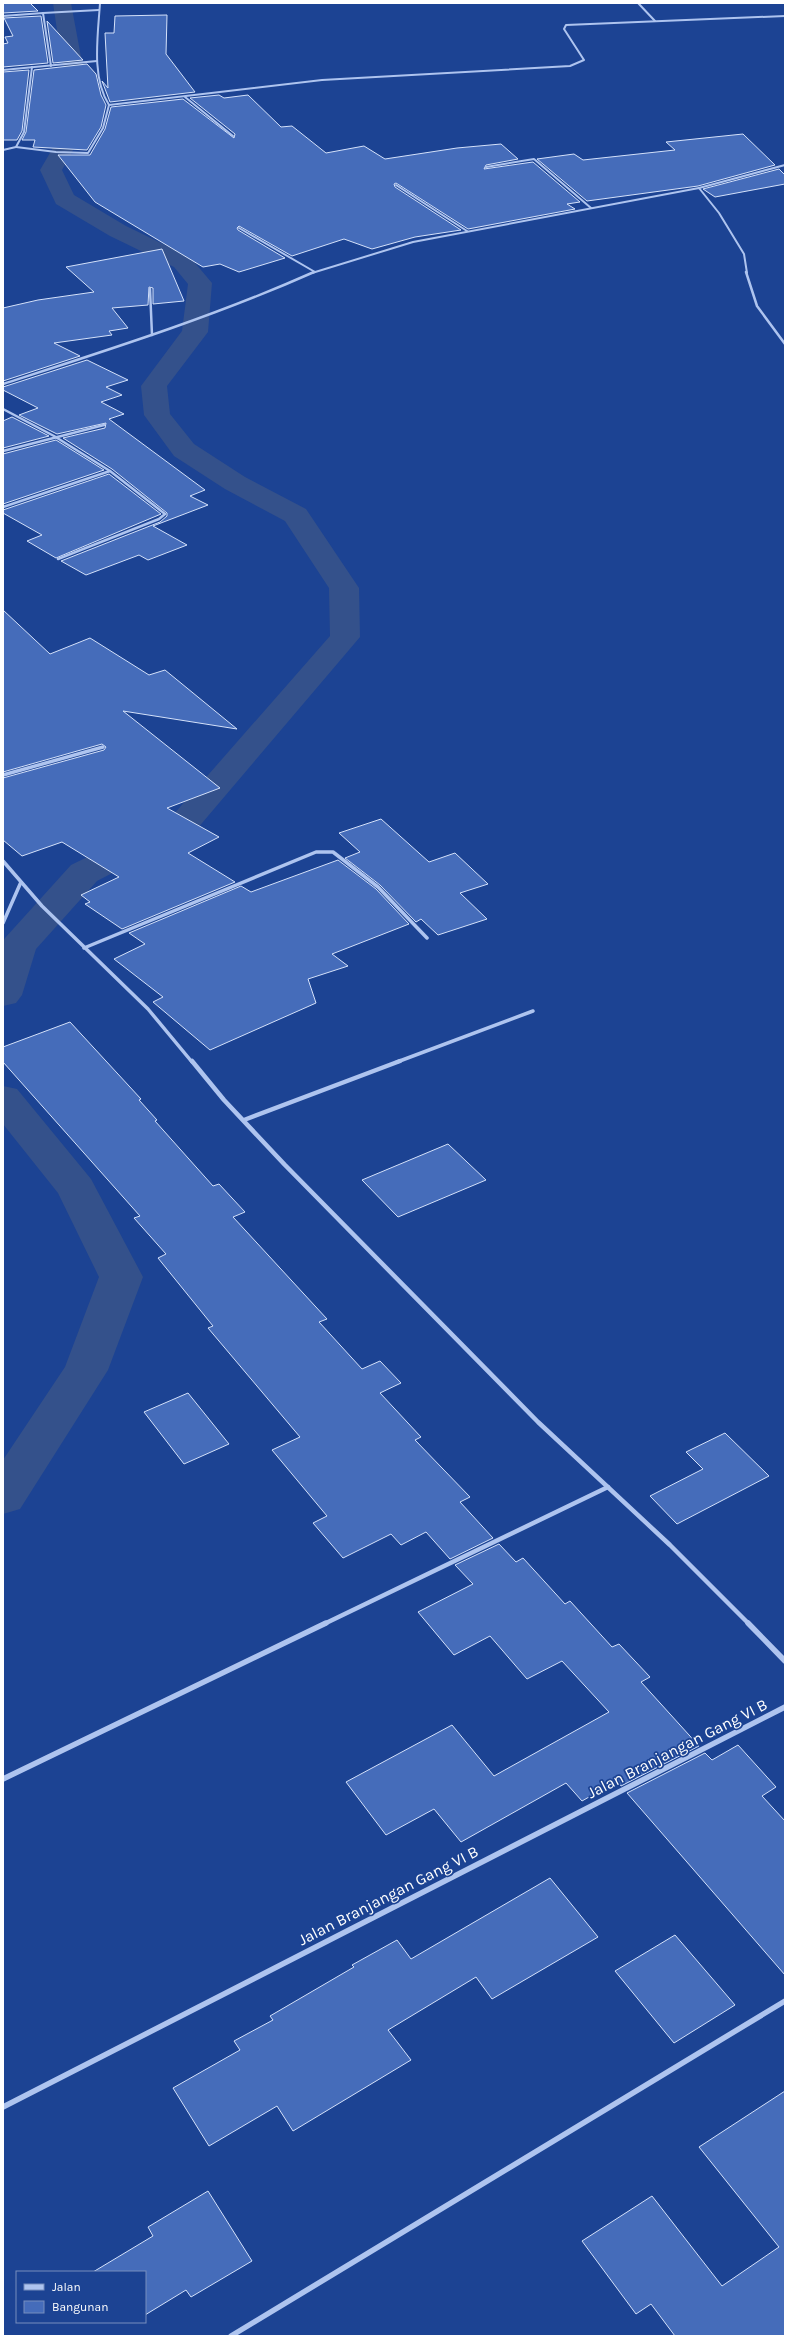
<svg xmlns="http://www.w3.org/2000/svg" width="788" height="2339" font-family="Karla,sans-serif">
  <rect width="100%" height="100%" fill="#1c4393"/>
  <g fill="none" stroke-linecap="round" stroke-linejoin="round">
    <!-- canal -->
    <g fill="#34518b" fill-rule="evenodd">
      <path d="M 53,3 L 71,3 L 81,57 L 95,110 L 62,170 L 74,195 L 126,226 L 190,257 L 212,283 L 208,332 L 167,386 L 170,414 L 194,444 L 245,477 L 306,509 L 359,588 L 360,637 L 197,829 L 97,881 L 36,949 L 22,995 L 16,1003 L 3,1006 L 3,941 L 5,938 L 71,865 L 173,815 L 330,636 L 329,588 L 285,521 L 225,489 L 174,456 L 144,415 L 141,386 L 182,331 L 188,284 L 174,267 L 110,236 L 56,204 L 40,170 L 75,110 L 61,57 Z"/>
      <path d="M 3,1086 L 17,1089 L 91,1179 L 143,1277 L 108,1370 L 20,1509 L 3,1514 L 3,1460 L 65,1367 L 99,1277 L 58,1193 L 3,1124 Z"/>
    </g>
  </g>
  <!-- building -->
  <g fill="#456cba" stroke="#d4e1fa">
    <path d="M 3,3 L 30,3 L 38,11 L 3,13 Z"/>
    <path d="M 167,15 L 166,54 L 195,92 L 110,102 L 102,81 L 108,88 L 105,33 L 114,33 L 115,16 Z"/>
    <path d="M 41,16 L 48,63 L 3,67 L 3,44 L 8,43 L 5,37 L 13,36 L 4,18 Z"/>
    <path d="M 47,21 L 83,60 L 53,63 Z"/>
    <path d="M 87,64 L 96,74 L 101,95 L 106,105 L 101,127 L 87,150 L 33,147 L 35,140 L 22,140 L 26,132 L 34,70 Z"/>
    <path d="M 29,70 L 22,131 L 17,140 L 3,140 L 3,72 Z"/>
    <path d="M 219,95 L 224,98 L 248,95 L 281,127 L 292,126 L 326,153 L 364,146 L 385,159 L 457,148 L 501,144 L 518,159 L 486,165 L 484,169 L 533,162 L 580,202 L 567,204 L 575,209 L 468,229 L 396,183 L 394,184 L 395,187 L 461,230 L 415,237 L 372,249 L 344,239 L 292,256 L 239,226 L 237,228 L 238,230 L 285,258 L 239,272 L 220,264 L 203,267 L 95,202 L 58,155 L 90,155 L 105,129 L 111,107 L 183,99 L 234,138 L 235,134 L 190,98 Z"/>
    <path d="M 743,134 L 775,165 L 698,186 L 587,201 L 537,159 L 574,154 L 583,160 L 675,150 L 666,142 Z"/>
    <path d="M 779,169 L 785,175 L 785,184 L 715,197 L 703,189 Z"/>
    <path d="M 162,249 L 184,301 L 153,304 L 153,288 L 149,287 L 148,305 L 112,308 L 128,328 L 109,331 L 112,335 L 54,343 L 80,356 L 3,381 L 3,308 L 38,300 L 94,292 L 66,267 Z"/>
    <path d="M 87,360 L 128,380 L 106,387 L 122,395 L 101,402 L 124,414 L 109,419 L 205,490 L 190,496 L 208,505 L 153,526 L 187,545 L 148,560 L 139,555 L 86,575 L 61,561 L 160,522 L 167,516 L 167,513 L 112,469 L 63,438 L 105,428 L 106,423 L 57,434 L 19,415 L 38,408 L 3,390 L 3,387 Z"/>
    <path d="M 12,417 L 49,436 L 3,448 L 3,421 Z"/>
    <path d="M 56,440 L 104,470 L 3,504 L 3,454 Z"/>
    <path d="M 109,474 L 161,514 L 56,558 L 27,541 L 42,535 L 3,513 L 3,510 Z"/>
    <path d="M 3,610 L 50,654 L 90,638 L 149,675 L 165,670 L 237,729 L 123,711 L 220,788 L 167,808 L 219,837 L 188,853 L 235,882 L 122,929 L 85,904 L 90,902 L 81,895 L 119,877 L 62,842 L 22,856 L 3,840 L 3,778 L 104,750 L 106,747 L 102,744 L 3,772 Z"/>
    <path d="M 381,819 L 429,862 L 455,853 L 488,884 L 460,893 L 487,919 L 438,935 L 421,919 L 416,922 L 380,885 L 345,858 L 360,852 L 339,833 Z"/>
    <path d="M 338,860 L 376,889 L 409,924 L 332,954 L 348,966 L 308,979 L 316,1003 L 210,1050 L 153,1002 L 163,997 L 114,959 L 145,944 L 129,933 L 241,886 L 251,892 Z"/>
    <path d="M 70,1022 L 141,1099 L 139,1100 L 157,1120 L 155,1121 L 213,1186 L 219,1184 L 245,1212 L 233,1217 L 327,1319 L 319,1322 L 362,1369 L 380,1361 L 401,1383 L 380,1393 L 421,1437 L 415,1440 L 470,1497 L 460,1502 L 493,1538 L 450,1559 L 426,1532 L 401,1545 L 391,1534 L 343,1558 L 313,1523 L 327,1516 L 272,1450 L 300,1437 L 208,1328 L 213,1326 L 158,1258 L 166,1254 L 134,1218 L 140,1216 L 3,1062 L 3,1047 Z"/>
    <path d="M 448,1144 L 486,1180 L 398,1217 L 362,1180 Z"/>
    <path d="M 188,1393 L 229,1444 L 184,1464 L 144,1412 Z"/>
    <path d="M 725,1433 L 769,1476 L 677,1524 L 650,1496 L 703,1469 L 686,1452 Z"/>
    <path d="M 499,1544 L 516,1562 L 523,1558 L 565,1604 L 570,1601 L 612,1647 L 619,1644 L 650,1677 L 641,1682 L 699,1746 L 621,1786 L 617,1781 L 582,1801 L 566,1783 L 461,1842 L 434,1809 L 386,1835 L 346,1782 L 452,1725 L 494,1776 L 609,1712 L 562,1661 L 527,1679 L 490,1636 L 454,1655 L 418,1612 L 473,1584 L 455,1565 Z"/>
    <path d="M 738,1745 L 776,1787 L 762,1796 L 785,1821 L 785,1975 L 627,1793 L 705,1753 L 712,1760 Z"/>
    <path d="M 550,1878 L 598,1937 L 492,1999 L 476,1977 L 388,2030 L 411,2060 L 293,2131 L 277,2106 L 209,2146 L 173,2088 L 240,2050 L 234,2041 L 273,2020 L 270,2016 L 354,1967 L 352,1965 L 397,1940 L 411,1959 Z"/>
    <path d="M 675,1935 L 735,2005 L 674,2043 L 615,1971 Z"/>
    <path d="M 785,2091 L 785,2336 L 675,2336 L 651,2304 L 636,2314 L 582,2241 L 652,2196 L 722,2286 L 779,2247 L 699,2147 Z"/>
    <path d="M 208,2191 L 252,2261 L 191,2297 L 186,2290 L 145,2315 L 145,2272 L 93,2272 L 153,2236 L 148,2227 Z"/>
  </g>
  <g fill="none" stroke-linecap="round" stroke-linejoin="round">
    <!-- minor-far4 -->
    <g stroke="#aec4ef" stroke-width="2">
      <path d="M 100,3 C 98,35 91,77 109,105 L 322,80 L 570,66 L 584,60 L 564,29 L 566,25 L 785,16"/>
      <path d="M 638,3 L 655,21"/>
      <path d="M 43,13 L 99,10"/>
      <path d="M 3,16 L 43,13 L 51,66"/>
      <path d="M 3,70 L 97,61"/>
      <path d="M 185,97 L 233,136"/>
      <path d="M 16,147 L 56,152 L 88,153 L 103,128 L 109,105"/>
      <path d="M 3,150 L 16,147 L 24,132 L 32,67"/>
      <path d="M 486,167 L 534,159 L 591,208"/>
      <path d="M 396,185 L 467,231"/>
      <path d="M 699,188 L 785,165"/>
      <path d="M 239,228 L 315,272"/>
      <path d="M 312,273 L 413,242 L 699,188 L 719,213 L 744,254 L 747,273"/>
    </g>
    <!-- minor-far3 -->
    <g stroke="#aec4ef" stroke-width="2.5">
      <path d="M 746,272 L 757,306 L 785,344"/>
      <path d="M 150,289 L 152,335"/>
      <path d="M 3,384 C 108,350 213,317 314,272"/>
      <path d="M 3,409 L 54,436 L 110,471 L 165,514 L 159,519 L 58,559"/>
      <path d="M 3,451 L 104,425"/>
      <path d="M 3,507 L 110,471"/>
    </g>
    <!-- minor-far2 -->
    <g stroke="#aec4ef" stroke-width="3.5">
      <path d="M 3,775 L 103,747"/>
      <path d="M 3,861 L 42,906 L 148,1009 L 192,1062"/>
      <path d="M 3,923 L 21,882"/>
      <path d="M 84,948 L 316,852 L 333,852 L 378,887 L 427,938"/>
      <path d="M 397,1062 L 533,1011"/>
    </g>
    <!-- minor-far1 -->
    <g stroke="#aec4ef" stroke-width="4.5">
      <path d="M 192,1061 L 224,1100 L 285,1165 L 538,1422 L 670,1545 L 749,1624"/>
      <path d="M 244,1120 L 400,1061"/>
      <path d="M 324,1624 L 608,1487"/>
    </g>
    <!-- minor -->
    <g stroke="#aec4ef" stroke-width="5.5">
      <path d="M 748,1623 L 785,1661"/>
      <path d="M 3,1779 L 326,1623"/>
      <path d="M 3,2107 L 785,1707"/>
      <path d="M 231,2336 L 785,2001"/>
    </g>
  </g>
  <g text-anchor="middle" stroke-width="3.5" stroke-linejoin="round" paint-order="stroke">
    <!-- near-street labels -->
    <g font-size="16" fill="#fff" stroke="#1c4393">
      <text transform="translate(677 1748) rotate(-27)" y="6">Jalan Branjangan Gang VI B</text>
      <text transform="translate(388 1895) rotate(-27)" y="6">Jalan Branjangan Gang VI B</text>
    </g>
  </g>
  <!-- border -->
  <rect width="788" height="2339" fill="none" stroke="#ffffff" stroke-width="8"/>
  <!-- legend -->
  <rect x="16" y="2271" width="130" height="52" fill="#1c4393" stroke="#778ebe"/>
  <rect x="24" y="2284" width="20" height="6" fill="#aec4ef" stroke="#778ebe"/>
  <text x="52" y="2291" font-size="12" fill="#ffffff">Jalan</text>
  <rect x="24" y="2301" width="20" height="12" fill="#456cba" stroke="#778ebe"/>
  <text x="52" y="2311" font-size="12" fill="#ffffff">Bangunan</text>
</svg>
